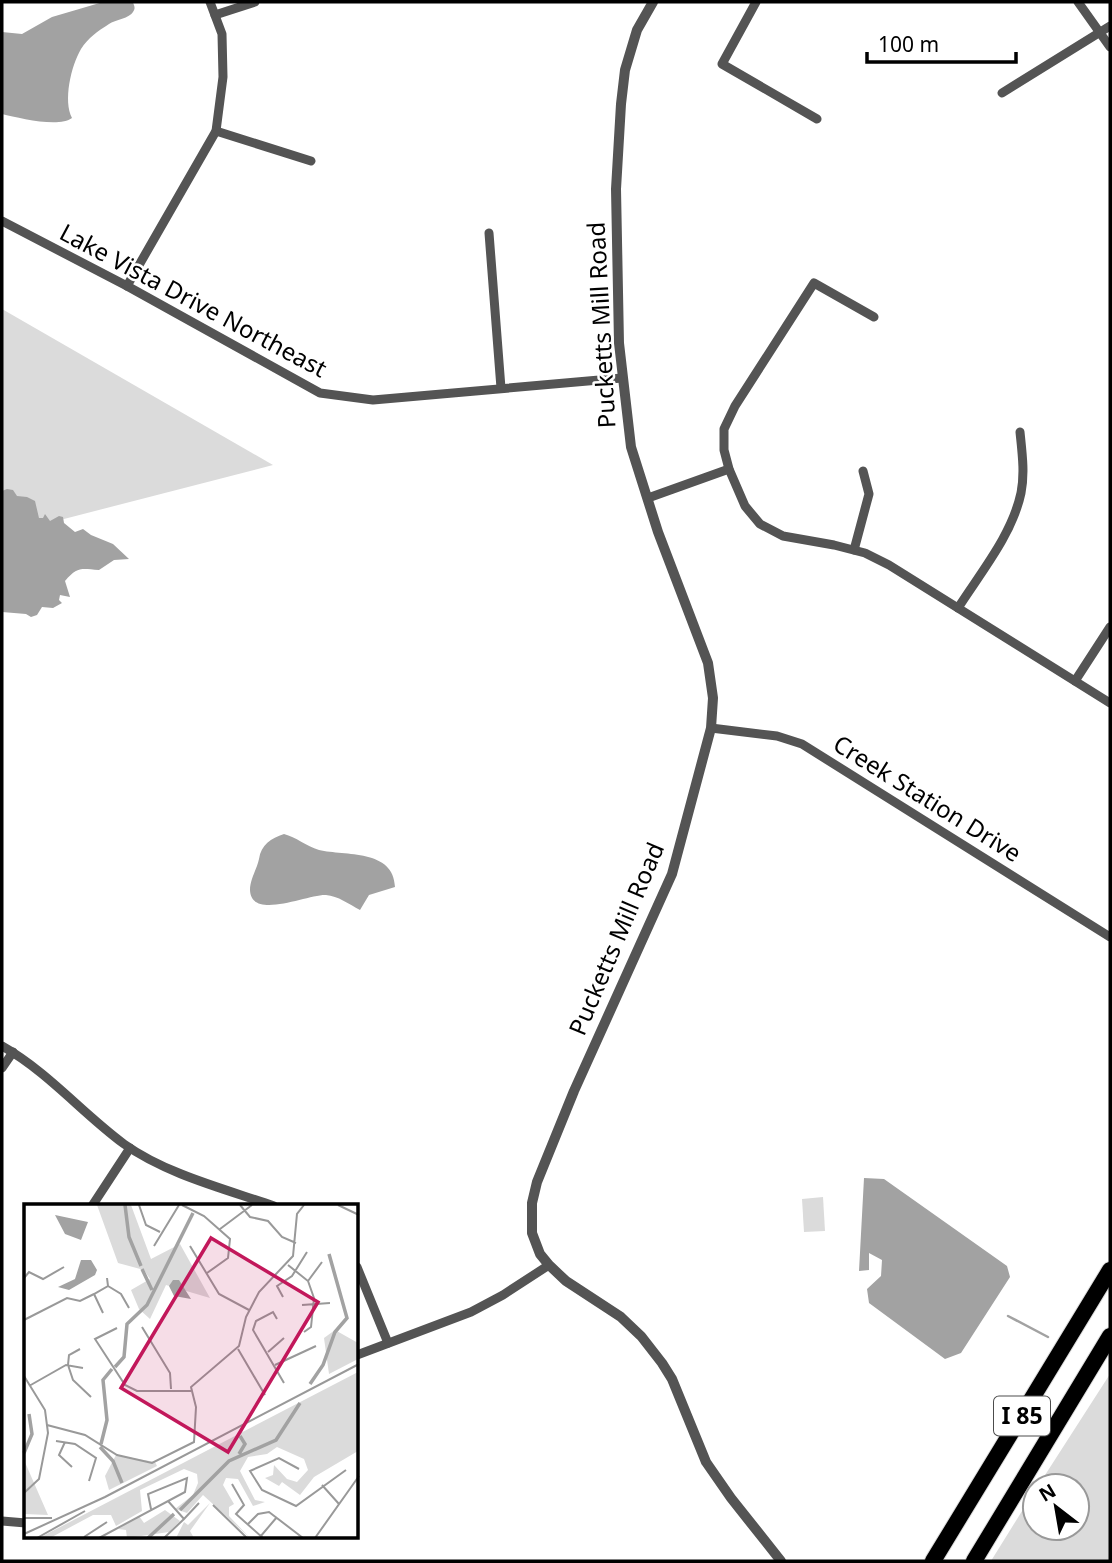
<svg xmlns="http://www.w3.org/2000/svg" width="1112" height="1563" font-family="'Noto Sans',sans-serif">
  <rect width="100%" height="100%" fill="#fff"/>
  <!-- green -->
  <g fill="#dbdbdb">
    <path d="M 2,309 L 273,465 L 2,535 Z"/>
    <path d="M 823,1197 L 825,1231 L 804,1232 L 802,1199 Z"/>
    <path d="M 1110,1374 L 1110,1561 L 991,1561 L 1035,1490 L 1035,1528 L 1077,1528 L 1077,1486 L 1038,1486 Z"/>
  </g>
  <!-- water -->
  <g fill="#a2a2a2">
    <path d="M 103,2 L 133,2 C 134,6 136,8 133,12 C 130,18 115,20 109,24 C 98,31 88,38 81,49 C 71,66 63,101 72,118 C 59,128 19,118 2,114 L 2,32 L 22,34 L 52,17 Z"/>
    <path d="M 7,489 L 13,490 L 17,496 L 27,497 L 35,501 L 39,518 L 43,518 L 45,514 L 50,521 L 59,516 L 63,517 L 64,523 L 75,532 L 83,529 L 91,535 L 113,544 L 129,559 L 114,560 L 99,570 C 81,569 78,566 65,581 L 70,597 L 60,595 L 59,600 L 62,603 L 53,608 L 42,607 L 37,615 L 31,617 L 26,614 L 2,612 L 2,491 Z"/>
    <path d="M 284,834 C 296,837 306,846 319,850 C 345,856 394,849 395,887 L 369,895 L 360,910 C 349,904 338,896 326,895 C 308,894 251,921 250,890 C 250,879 257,869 259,859 C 261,845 271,838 284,834 Z"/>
    <path d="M 864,1178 L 884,1179 L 1007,1266 L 1010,1277 L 961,1353 L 945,1359 L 869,1303 L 867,1289 L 881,1276 L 882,1260 L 869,1253 L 869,1270 L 859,1271 Z"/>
  </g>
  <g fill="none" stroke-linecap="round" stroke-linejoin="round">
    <!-- stream -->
    <path stroke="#a2a2a2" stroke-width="2.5" d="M 1008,1316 L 1048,1337"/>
    <!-- motorway casing -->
    <g stroke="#dbdbdb" stroke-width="18">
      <g id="motorway">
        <path d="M 933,1561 L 1110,1270"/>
        <path d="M 974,1561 L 1110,1336"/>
      </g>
    </g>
    <!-- minor -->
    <g stroke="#545454" stroke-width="9">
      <path d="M 756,2 L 722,64 L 817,119"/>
      <path d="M 1078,2 L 1110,47"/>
      <path d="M 215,15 L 255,2"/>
      <path d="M 1002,93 L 1110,26"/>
      <path d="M 216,131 L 311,161"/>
      <path d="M 2,221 L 127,286 L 320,393 L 373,400 L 622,378"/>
      <path d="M 489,233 L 501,388"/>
      <path d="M 127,286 L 216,131 L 223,77 L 222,34 L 210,2"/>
      <path d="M 874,317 L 814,283 L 735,406 L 724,429 L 724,450 L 729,469 L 745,506 L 760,524 L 783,536 L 834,545 L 865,553 L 889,565 L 1110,703"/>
      <path d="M 648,498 L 729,469"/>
      <path d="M 854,550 L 869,494 L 863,471"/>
      <path d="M 958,608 C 981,572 1012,535 1021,493 C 1025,473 1022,452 1020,432"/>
      <path d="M 1075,681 L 1110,627"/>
      <path d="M 711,728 L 777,736 L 802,744 L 1110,937"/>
      <path d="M 2,1046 C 48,1072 82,1113 124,1144 C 166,1174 225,1189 274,1206"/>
      <path d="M 2,1068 L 13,1052"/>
      <path d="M 92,1206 L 130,1148"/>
      <path d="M 357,1267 L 388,1343"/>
      <path d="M 357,1355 L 471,1312 L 503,1295 L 549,1265"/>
      <path d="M 2,1521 L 26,1523"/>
    </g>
    <!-- tertiary -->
    <path stroke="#545454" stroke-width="10" d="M 653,2 L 637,30 L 625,70 L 621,104 L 616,189 L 619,343 L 631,447 L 658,532 L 708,663 L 713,698 L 711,728 L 672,874 L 574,1091 L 537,1182 L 532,1203 L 532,1233 L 540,1254 L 549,1265 L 566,1281 L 621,1317 L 641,1336 L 662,1363 L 672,1379 L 706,1462 L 731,1498 L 781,1561"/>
    <!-- motorway -->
    <use href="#motorway" stroke="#000" stroke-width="16"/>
  </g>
  <g text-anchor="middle" stroke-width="5" stroke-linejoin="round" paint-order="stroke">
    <!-- shield labels -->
    <rect fill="#fff" stroke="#4c4c4c" stroke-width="2" x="994" y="1396.5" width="56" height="39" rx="5"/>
    <g font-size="23" font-weight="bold" fill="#000">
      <text x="1022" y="1424">I 85</text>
    </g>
    <!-- street labels -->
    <g font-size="24" fill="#000" stroke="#fff">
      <text transform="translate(193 301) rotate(28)" y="8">Lake Vista Drive Northeast</text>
      <text transform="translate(602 325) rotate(-93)" y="8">Pucketts Mill Road</text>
      <text transform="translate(927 799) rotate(32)" y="8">Creek Station Drive</text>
      <text transform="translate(617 939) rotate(-67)" y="8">Pucketts Mill Road</text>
    </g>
  </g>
  <!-- overview -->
  <g transform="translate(24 1204)">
    <rect width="334" height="334" fill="#fff"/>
    <path d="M 73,1 L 107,1 L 127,55 L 156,40 L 186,94 L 142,81 L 126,115 L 115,105 L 107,86 L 126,75 L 120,66 L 94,59 ZM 311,126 L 334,139 L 334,155 L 305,170 L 300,134 ZM 334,168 L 334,247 L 290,273 L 276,291 L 258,278 L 255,282 L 241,274 L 249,271 L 250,261 L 263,275 L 273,278 L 284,266 L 280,255 L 253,243 L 243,250 L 224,253 L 216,267 L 231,296 L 241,298 L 229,302 L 214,275 L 202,274 L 199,281 L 210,300 L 205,303 L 205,312 L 226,334 L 179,291 L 163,309 L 151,305 L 169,291 L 174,279 L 173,270 L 160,265 L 116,286 L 118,307 L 92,322 L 87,311 L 69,311 L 26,334 L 15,334 ZM 92,251 L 131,258 L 133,262 L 85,286 L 81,272 ZM 0,256 L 24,311 L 0,310 ZM 186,299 L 166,327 L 170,334 L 152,334 L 160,318 L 164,321 ZM 141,306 L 156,317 L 145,328 L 103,334 L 102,326 L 94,325 L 115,312 L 120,319 Z" fill="#dbdbdb"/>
    <path d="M 31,11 L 64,18 L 57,36 L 41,30 ZM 57,56 L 67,56 L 73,66 L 71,71 L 45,86 L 34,83 L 51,75 ZM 149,76 L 155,76 L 167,95 L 150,92 L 145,82 Z" fill="#a2a2a2"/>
    <path fill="none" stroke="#a2a2a2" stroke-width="3.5" d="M 101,1 L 105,33 L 117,62M 118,65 L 128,86M 91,163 L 100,153 L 103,120 L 123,101 L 169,9M 286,180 L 299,161 L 311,128 L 323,114 L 305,50M 77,240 L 83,216 L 79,176 L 88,165M 76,243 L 89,257 L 98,279M 0,249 L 8,230 L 5,210M 215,250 L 221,240 L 216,232M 156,306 L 205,257 L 252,236 L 276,199M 124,334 L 150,310"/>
    <path fill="none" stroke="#999" stroke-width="2" d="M 115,1 L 122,21 L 136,28M 158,1 L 180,12 L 206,35 L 204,54 L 183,69M 216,1 L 226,13 L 244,17 L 258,33 L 272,39M 314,1 L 335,11M 196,25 L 228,1M 130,42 L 155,1M 166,42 L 195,90 L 225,106M 264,61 L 284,77 L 290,94 L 287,123 L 280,128M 0,74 L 5,68 L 19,75 L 40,63M 284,77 L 298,58M 84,82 L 97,90 L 105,104M 70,90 L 79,109M 259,93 L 253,82 L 268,72 L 283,48M 278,101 L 306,99M 253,115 L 249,108 L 232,117 L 229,126 L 260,179M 0,116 L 43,94 L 56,97 L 70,90 L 84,82 L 83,74M 118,123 L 146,169 L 147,185M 93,124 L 71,135 L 101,181 L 113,187 L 167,187M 56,145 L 45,151 L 44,161 L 49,176 L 67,193M 214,145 L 241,191M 244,148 L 260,134M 251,161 L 292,142M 0,172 L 21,206 L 24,229 L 15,275 L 0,289M 5,182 L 42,161 L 59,164M 23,221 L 61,231 L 93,251 L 128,259 L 170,238 L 172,203 L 167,183 L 215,142 L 222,113 L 235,88 L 269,52 L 273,10 L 280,1M 32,237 L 51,240 L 72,254 L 65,277M 41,238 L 35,251 L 48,263M 275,265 L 255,254 L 226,267 L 238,286 L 272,302 L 322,266M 208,280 L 220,301 L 212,310 L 239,334M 298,281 L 315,300M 144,297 L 160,315 L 175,299M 189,301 L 223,334M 0,314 L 28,314M 224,320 L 234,310 L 245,308 L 279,334M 0,330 L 81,293 L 335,160M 60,333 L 83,318M 236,333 L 253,313M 13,334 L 61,307M 75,334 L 161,288 L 163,274 L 124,290 L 127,305M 140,334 L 160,315M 291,334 L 335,272"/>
    <path fill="#c2185b" fill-opacity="0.15" stroke="#c2185b" stroke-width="3.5" d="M 187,34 L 294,98 L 204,248 L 97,184 Z"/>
    <rect width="334" height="334" fill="none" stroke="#000" stroke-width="3.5"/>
  </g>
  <!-- border -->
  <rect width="1112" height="1563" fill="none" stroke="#000000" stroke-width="7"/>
  <!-- north arrow -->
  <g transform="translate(1056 1507) rotate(329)"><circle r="33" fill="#ffffff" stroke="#999999" stroke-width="2"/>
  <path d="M0-5L12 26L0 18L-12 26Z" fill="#000000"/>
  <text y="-10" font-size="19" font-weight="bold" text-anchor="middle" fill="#000000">N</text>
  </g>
  <!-- scale -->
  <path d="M867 52v10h149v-10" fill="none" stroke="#000000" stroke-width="3.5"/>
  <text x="878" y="52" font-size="21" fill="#000000" stroke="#ffffff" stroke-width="5" paint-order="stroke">100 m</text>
</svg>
